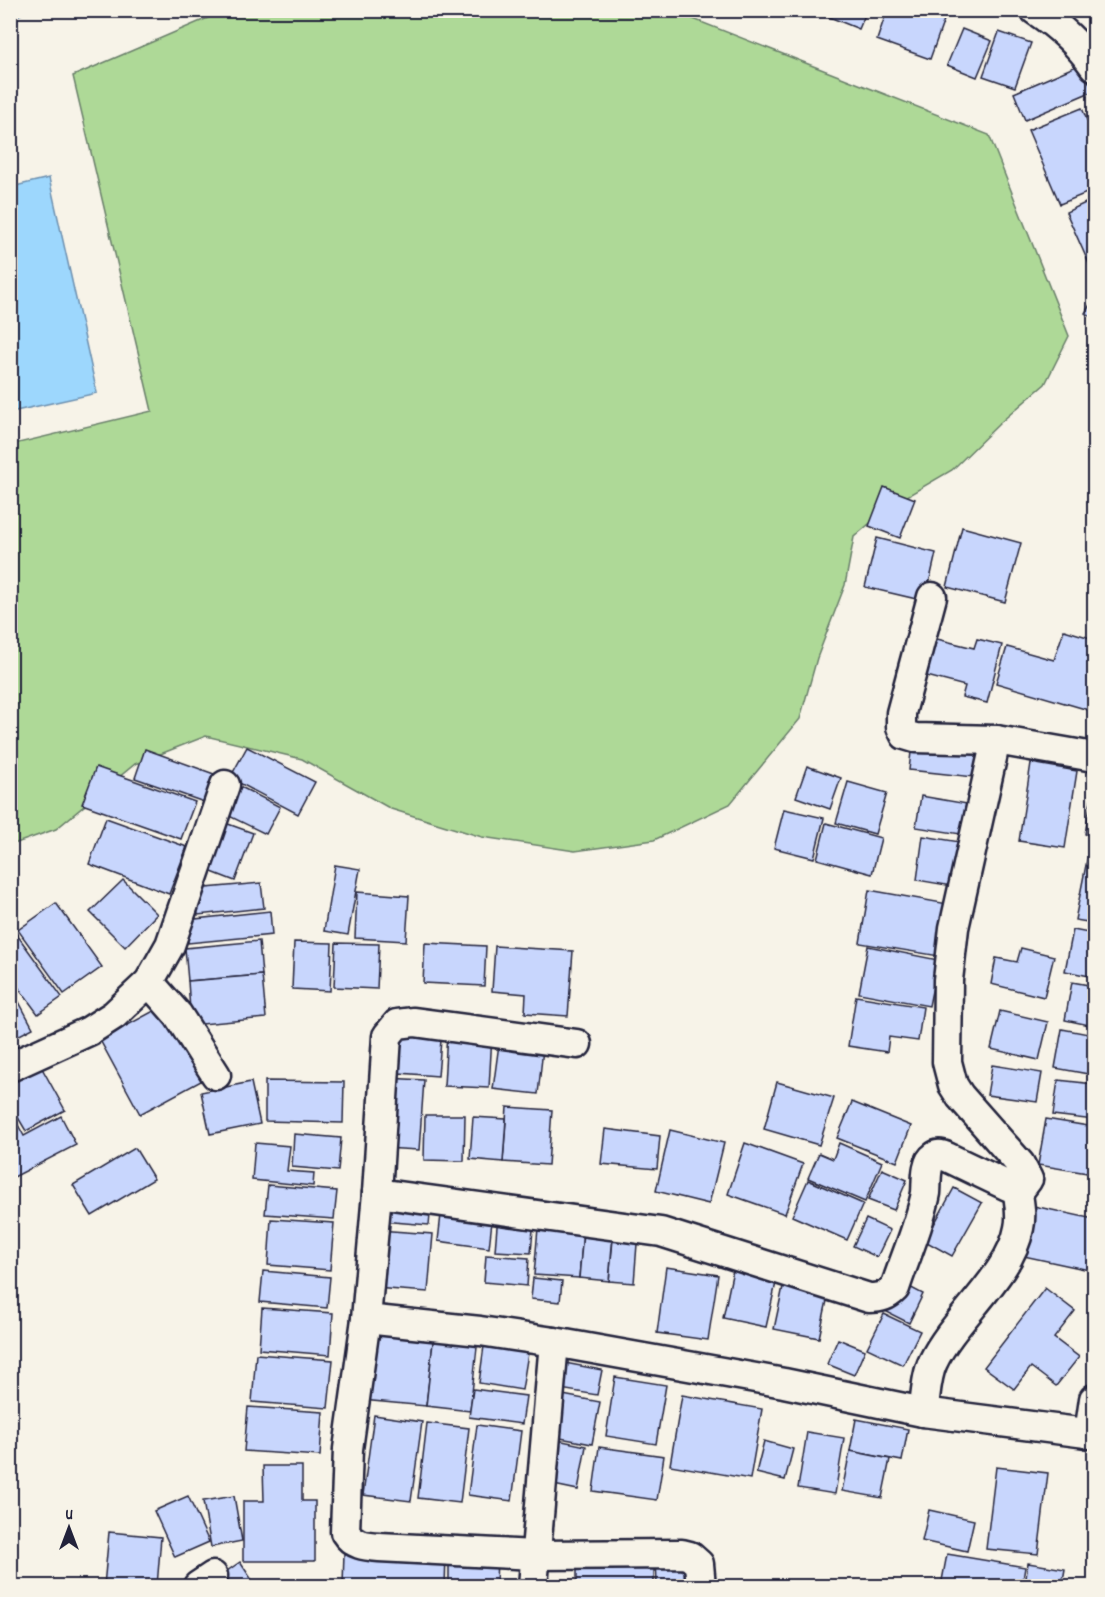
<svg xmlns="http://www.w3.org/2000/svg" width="1105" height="1597" font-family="Dekko,sans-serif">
  <rect width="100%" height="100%" fill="#f7f3e8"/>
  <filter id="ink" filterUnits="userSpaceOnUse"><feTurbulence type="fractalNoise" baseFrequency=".0167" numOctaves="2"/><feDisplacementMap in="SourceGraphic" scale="12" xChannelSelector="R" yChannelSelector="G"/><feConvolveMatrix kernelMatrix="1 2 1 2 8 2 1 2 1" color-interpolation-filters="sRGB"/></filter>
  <g filter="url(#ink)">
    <!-- green -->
    <path fill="#aed997" stroke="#687e69" stroke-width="1.5" d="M 224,11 L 673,11 L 989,135 L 1069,336 L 1045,384 L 1001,422 L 952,470 L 890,506 L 854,537 L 845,585 L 817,658 L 800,719 L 730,804 L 654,840 L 575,851 L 482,837 L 391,809 L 302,759 L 206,736 L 135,764 L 56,829 L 11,845 L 10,445 L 152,411 L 73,76 Z"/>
    <!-- water -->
    <path fill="#9dd7fd" stroke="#6c8faf" stroke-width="1.5" d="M 49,178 L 97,393 L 11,412 L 11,187 Z"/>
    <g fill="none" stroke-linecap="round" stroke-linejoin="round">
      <!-- stream -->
      <path stroke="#6c8faf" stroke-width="9" d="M 10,15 L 21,10"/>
    </g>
    <!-- building -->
    <g fill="#c8d6fd" stroke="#22223b" stroke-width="1.5">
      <path d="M 795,10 L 814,10 L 812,17 Z"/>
      <path d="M 829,10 L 867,10 L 859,29 L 827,16 Z"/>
      <path d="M 887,10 L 917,10 L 944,20 L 930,59 L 877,40 Z"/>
      <path d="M 1094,24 L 1094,47 L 1084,38 Z"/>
      <path d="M 962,29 L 992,41 L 977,77 L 947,65 Z"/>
      <path d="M 999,32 L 1031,43 L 1015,87 L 983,76 Z"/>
      <path d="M 1081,64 L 1093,91 L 1025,120 L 1014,93 Z"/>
      <path d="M 1082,108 L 1094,138 L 1094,190 L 1060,204 L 1028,130 Z"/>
      <path d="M 1094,199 L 1094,275 L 1066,212 Z"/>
      <path d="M 1094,298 L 1094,319 L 1085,313 Z"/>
      <path d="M 884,487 L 915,499 L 900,538 L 869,526 Z"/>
      <path d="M 962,527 L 1021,543 L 1005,602 L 947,587 Z"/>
      <path d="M 877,538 L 936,553 L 925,601 L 865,587 Z"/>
      <path d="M 1064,630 L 1094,639 L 1094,703 L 1092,711 L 996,683 L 1007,647 L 1054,660 Z"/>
      <path d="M 933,638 L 974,648 L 977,639 L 1002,645 L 987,703 L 962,697 L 965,686 L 923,675 Z"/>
      <path d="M 912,743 L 977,751 L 974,777 L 909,770 Z"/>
      <path d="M 247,747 L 315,782 L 298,814 L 230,778 Z"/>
      <path d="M 145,749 L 214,774 L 204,802 L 135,778 Z"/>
      <path d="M 1031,763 L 1077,771 L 1065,848 L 1019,841 Z"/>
      <path d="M 807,766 L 841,778 L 830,809 L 796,797 Z"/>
      <path d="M 96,767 L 195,802 L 181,839 L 82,804 Z"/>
      <path d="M 848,782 L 887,793 L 875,834 L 836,823 Z"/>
      <path d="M 237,785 L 280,807 L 266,834 L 223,813 Z"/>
      <path d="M 1094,785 L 1094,836 L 1085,834 Z"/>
      <path d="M 921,796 L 979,806 L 973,836 L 916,827 Z"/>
      <path d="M 784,809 L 824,818 L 814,858 L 774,848 Z"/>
      <path d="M 106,818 L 187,847 L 169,894 L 89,864 Z"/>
      <path d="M 217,820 L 253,833 L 235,881 L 199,867 Z"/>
      <path d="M 826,823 L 881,838 L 872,874 L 817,859 Z"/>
      <path d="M 923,836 L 960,842 L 952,886 L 917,880 Z"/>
      <path d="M 1087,860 L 1094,862 L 1094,923 L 1075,920 Z"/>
      <path d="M 335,865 L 360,869 L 348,935 L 324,931 Z"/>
      <path d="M 123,880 L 157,914 L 125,947 L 90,912 Z"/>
      <path d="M 261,883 L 264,908 L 198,915 L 195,889 Z"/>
      <path d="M 869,890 L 948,904 L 939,956 L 860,943 Z"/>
      <path d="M 357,892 L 409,896 L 406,941 L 355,938 Z"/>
      <path d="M 56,903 L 102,967 L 64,994 L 18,930 Z"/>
      <path d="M 270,911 L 272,935 L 188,943 L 186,920 Z"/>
      <path d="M 1073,930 L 1094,934 L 1094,977 L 1065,971 Z"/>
      <path d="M 15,932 L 62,997 L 38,1014 L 10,976 L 10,935 Z"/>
      <path d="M 259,941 L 262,975 L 188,981 L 185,948 Z"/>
      <path d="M 294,942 L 332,943 L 330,991 L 292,989 Z"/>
      <path d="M 336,943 L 379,944 L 377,989 L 334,987 Z"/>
      <path d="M 425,943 L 486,946 L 484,986 L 423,983 Z"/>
      <path d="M 495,946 L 573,951 L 568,1016 L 525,1013 L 526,994 L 492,991 Z"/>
      <path d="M 868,946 L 938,960 L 929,1006 L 859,993 Z"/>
      <path d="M 1021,948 L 1054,956 L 1044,997 L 991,984 L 996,958 L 1017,962 Z"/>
      <path d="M 262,975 L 266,1018 L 191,1025 L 188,981 Z"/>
      <path d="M 1072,982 L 1094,986 L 1094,1026 L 1065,1020 Z"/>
      <path d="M 10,985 L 33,1028 L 10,1040 Z"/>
      <path d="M 856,996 L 923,1007 L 918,1041 L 889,1037 L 887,1052 L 848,1046 Z"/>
      <path d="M 163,1006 L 203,1080 L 140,1114 L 100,1040 Z"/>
      <path d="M 1000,1011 L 1048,1022 L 1039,1060 L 991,1049 Z"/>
      <path d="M 403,1026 L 442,1028 L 438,1076 L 399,1073 Z"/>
      <path d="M 1062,1029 L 1094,1035 L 1094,1075 L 1055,1068 Z"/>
      <path d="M 447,1032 L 492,1035 L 489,1088 L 444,1086 Z"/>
      <path d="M 499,1044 L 543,1049 L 538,1094 L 493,1089 Z"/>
      <path d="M 38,1061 L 65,1110 L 26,1131 L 10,1104 L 10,1076 Z"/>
      <path d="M 992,1065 L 1042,1073 L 1037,1102 L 987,1095 Z"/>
      <path d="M 387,1078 L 424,1080 L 419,1150 L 383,1148 Z"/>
      <path d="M 1058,1080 L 1094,1084 L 1094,1120 L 1053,1115 Z"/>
      <path d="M 265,1081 L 344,1082 L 343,1123 L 265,1121 Z"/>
      <path d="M 251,1082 L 260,1124 L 210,1134 L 201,1092 Z"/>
      <path d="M 777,1082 L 834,1098 L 819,1145 L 764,1129 Z"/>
      <path d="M 852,1102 L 911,1126 L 897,1162 L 837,1138 Z"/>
      <path d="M 507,1107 L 552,1110 L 548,1165 L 503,1162 Z"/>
      <path d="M 10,1110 L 24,1136 L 61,1116 L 76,1145 L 10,1179 Z"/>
      <path d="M 425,1115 L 465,1115 L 464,1161 L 424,1160 Z"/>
      <path d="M 473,1117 L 506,1119 L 503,1162 L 470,1159 Z"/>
      <path d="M 1046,1119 L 1094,1127 L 1094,1174 L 1038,1165 Z"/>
      <path d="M 605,1129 L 660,1136 L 657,1169 L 601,1164 Z"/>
      <path d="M 670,1130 L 724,1143 L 709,1204 L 656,1191 Z"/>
      <path d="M 294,1134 L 341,1138 L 338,1171 L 292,1167 Z"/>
      <path d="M 255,1143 L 290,1146 L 287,1171 L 314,1173 L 313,1186 L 252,1180 Z"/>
      <path d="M 745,1143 L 803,1164 L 785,1214 L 728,1194 Z"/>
      <path d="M 839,1143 L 882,1162 L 865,1202 L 808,1178 L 819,1153 L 833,1159 Z"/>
      <path d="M 135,1148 L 154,1179 L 92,1216 L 73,1185 Z"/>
      <path d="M 882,1169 L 907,1180 L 894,1210 L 868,1200 Z"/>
      <path d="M 808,1180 L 863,1204 L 847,1240 L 792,1216 Z"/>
      <path d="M 268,1185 L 337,1191 L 334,1219 L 265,1214 Z"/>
      <path d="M 954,1188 L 982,1203 L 952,1256 L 925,1241 Z"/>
      <path d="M 384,1200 L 431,1204 L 429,1225 L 381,1221 Z"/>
      <path d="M 1029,1205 L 1094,1219 L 1094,1271 L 1019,1255 Z"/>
      <path d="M 442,1206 L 493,1212 L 489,1248 L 438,1241 Z"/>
      <path d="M 498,1214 L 534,1217 L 531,1253 L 495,1251 Z"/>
      <path d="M 271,1219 L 334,1223 L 330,1270 L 268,1265 Z"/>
      <path d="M 866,1219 L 890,1230 L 877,1257 L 853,1246 Z"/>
      <path d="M 538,1228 L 583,1232 L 579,1278 L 534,1275 Z"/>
      <path d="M 614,1229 L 638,1231 L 634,1283 L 609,1281 Z"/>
      <path d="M 378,1230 L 433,1234 L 428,1292 L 374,1288 Z"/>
      <path d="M 583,1232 L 613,1235 L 609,1281 L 579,1278 Z"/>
      <path d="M 486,1255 L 529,1258 L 527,1286 L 484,1282 Z"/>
      <path d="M 734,1265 L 778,1274 L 766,1327 L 723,1318 Z"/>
      <path d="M 666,1267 L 718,1275 L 708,1340 L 657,1333 Z"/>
      <path d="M 263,1271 L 330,1277 L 327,1308 L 260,1302 Z"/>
      <path d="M 533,1278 L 562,1281 L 560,1302 L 531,1299 Z"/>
      <path d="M 784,1282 L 829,1291 L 819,1338 L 774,1329 Z"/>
      <path d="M 900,1282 L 923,1294 L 909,1323 L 885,1311 Z"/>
      <path d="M 1045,1288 L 1075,1311 L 1054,1338 L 1079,1357 L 1056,1386 L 1031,1367 L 1014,1389 L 984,1367 Z"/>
      <path d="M 262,1308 L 333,1313 L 330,1355 L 259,1349 Z"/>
      <path d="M 884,1314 L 920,1331 L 903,1365 L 867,1348 Z"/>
      <path d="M 369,1326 L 434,1333 L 426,1406 L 362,1400 Z"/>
      <path d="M 434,1333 L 478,1338 L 470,1411 L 426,1406 Z"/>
      <path d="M 838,1339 L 865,1350 L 854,1375 L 827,1364 Z"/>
      <path d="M 484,1346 L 528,1353 L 522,1390 L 479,1383 Z"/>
      <path d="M 256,1354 L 333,1360 L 328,1408 L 252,1402 Z"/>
      <path d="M 565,1363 L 602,1370 L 597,1395 L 560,1389 Z"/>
      <path d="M 615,1377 L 666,1385 L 656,1444 L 606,1436 Z"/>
      <path d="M 473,1389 L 526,1396 L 522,1424 L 469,1417 Z"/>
      <path d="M 563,1395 L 600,1402 L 592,1444 L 555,1437 Z"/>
      <path d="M 682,1395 L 762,1409 L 750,1479 L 670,1465 Z"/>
      <path d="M 248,1407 L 323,1412 L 320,1456 L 244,1451 Z"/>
      <path d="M 374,1415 L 422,1422 L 411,1501 L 363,1495 Z"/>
      <path d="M 856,1419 L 908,1429 L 902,1461 L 850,1451 Z"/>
      <path d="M 427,1423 L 469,1428 L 460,1503 L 418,1498 Z"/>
      <path d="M 477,1425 L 521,1431 L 512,1501 L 468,1495 Z"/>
      <path d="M 807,1432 L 844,1438 L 835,1494 L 798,1488 Z"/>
      <path d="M 553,1439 L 586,1446 L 578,1490 L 544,1483 Z"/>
      <path d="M 764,1441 L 793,1449 L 785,1480 L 756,1473 Z"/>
      <path d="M 599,1447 L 664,1456 L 657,1500 L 593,1491 Z"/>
      <path d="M 850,1451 L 890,1459 L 882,1498 L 842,1491 Z"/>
      <path d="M 263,1466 L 302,1466 L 302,1501 L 315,1501 L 315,1561 L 243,1561 L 243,1501 L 264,1501 Z"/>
      <path d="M 996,1467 L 1048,1473 L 1038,1554 L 986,1549 Z"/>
      <path d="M 188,1496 L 209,1542 L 175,1557 L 154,1511 Z"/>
      <path d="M 234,1496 L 242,1541 L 211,1547 L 203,1501 Z"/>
      <path d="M 929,1510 L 974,1520 L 967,1551 L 922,1541 Z"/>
      <path d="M 109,1532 L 161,1537 L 157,1586 L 104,1586 Z"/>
      <path d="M 344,1552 L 446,1554 L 445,1586 L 343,1586 Z"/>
      <path d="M 449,1554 L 497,1555 L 496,1586 L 449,1586 Z"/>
      <path d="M 947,1554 L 1025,1567 L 1022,1586 L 941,1586 Z"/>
      <path d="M 687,1555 L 687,1586 L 657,1586 L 656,1556 Z"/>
      <path d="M 654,1556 L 654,1586 L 577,1586 L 577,1557 Z"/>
      <path d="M 240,1562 L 256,1586 L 222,1586 L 217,1578 Z"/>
      <path d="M 1028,1563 L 1065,1569 L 1062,1586 L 1025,1586 Z"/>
    </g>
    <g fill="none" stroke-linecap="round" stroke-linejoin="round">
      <!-- minor casing -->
      <g stroke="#22223b" stroke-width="33">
        <g id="minor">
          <path d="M 1035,10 C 1059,26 1078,43 1094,66"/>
          <path d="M 932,597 L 901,713 L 901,727 L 905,735 L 915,738 L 996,740 L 1094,757"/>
          <path d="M 149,982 L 178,1015 L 216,1075"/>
          <path d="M 577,1044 L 414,1022 L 397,1024 L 387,1036 L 377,1193 L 366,1319 L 348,1449 L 345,1532 C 353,1545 365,1546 379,1547 L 534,1555 L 682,1554 L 690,1556 L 699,1564 L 701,1586"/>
          <path d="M 10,1067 L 89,1031 L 114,1015 L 149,982 L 170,945 L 225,785"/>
          <path d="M 377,1193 L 661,1232 L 869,1298 C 881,1298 887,1296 895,1288 C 905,1257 920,1225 926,1193 C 927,1183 925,1163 934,1157 C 938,1153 943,1155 947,1157 L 1008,1186 L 1022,1187 L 1028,1179 L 1020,1164 L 960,1096 L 953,1085 L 947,1062 L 948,980 L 954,928 L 996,740"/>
          <path d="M 366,1319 L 480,1331 L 554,1342 L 784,1383 L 923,1412 L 1094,1434"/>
          <path d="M 923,1412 C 926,1396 926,1376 933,1362 C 954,1318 1011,1275 1019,1228 C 1022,1215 1019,1201 1017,1187"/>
          <path d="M 1089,1434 L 1094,1399"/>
          <path d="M 198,1586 L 213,1576"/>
          <path d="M 533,1586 L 554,1342"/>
        </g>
      </g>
      <!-- minor -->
      <use href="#minor" stroke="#f7f3e8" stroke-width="28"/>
    </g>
  </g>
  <!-- margin -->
  <rect width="1105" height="1597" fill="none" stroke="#f7f3e8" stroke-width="36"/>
  <rect x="18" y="18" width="1069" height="1561" fill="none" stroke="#22223b" stroke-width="2" filter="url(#ink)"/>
  <!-- north arrow -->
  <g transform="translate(69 1528)" stroke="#f7f3e8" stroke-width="4.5" paint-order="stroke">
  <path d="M0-4.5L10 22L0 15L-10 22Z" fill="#22223b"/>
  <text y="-9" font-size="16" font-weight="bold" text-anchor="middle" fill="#22223b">U</text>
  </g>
</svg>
